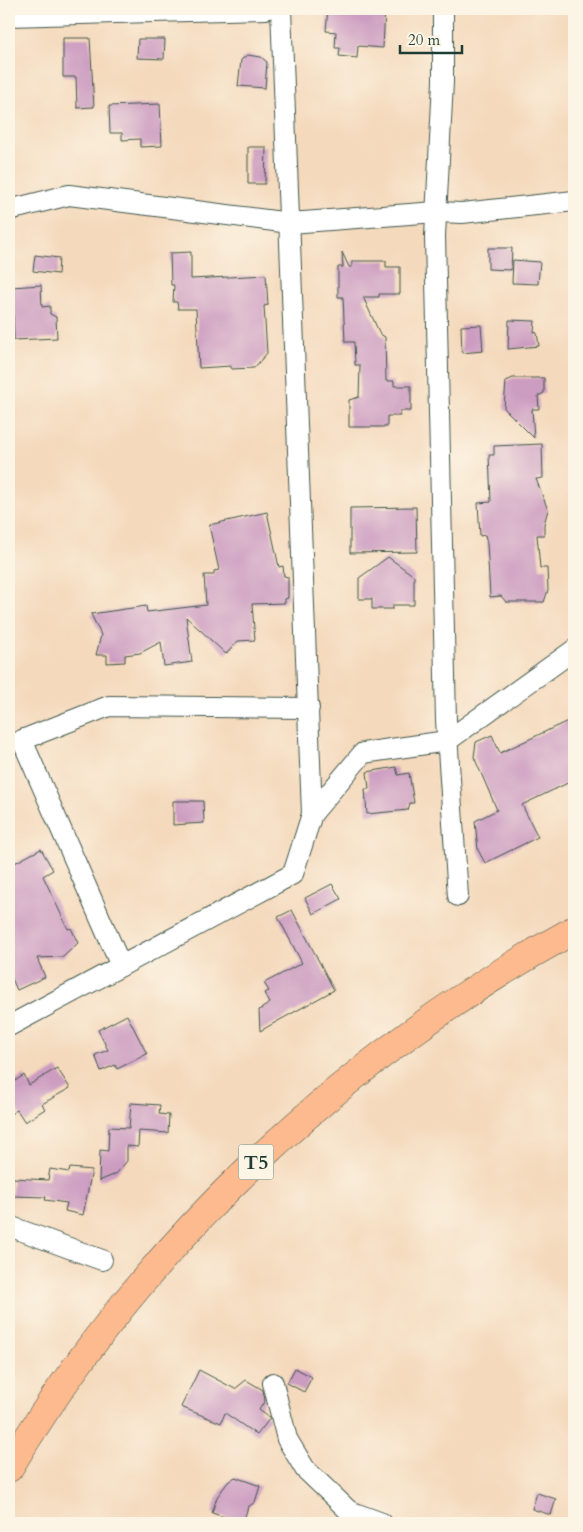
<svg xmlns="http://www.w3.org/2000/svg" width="583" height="1532" font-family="Cardo,serif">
  <rect width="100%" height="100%" fill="#fcf5e5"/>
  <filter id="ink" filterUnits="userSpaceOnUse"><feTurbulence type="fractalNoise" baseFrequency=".02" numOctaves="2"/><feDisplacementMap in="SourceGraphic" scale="10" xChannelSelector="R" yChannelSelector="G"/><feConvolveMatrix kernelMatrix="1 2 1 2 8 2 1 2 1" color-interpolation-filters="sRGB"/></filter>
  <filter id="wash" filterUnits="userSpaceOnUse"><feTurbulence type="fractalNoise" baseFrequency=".0096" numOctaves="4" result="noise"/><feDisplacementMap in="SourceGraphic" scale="20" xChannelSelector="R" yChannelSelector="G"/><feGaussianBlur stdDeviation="1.12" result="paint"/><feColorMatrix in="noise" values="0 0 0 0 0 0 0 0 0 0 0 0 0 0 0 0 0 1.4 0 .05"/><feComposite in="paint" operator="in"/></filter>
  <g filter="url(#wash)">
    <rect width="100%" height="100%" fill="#f4d9bc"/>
    <g id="blocks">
      <!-- building -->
      <g fill="#cc9cc1">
        <path d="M 328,9 L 385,9 L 383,48 L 358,46 L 357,58 L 339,56 L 340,48 L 335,48 L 336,32 L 326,31 Z"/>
        <path d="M 63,38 L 90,38 L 94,107 L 77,108 L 76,77 L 63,77 Z"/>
        <path d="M 138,39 L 165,39 L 164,59 L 137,58 Z"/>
        <path d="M 247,55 L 261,57 L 267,62 L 265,88 L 238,86 L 241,60 Z"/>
        <path d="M 160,104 L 162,146 L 140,147 L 140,139 L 122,140 L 122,133 L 110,133 L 109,106 Z"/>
        <path d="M 248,147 L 266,147 L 265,184 L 248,184 Z"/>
        <path d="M 488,248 L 512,248 L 511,270 L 488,269 Z"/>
        <path d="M 191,252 L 191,279 L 266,275 L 268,305 L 264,306 L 267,353 L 254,368 L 231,369 L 231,366 L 199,368 L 196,309 L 178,309 L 177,302 L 173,302 L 174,285 L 171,285 L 170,253 Z"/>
        <path d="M 342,252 L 349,267 L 352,267 L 352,261 L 386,261 L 386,267 L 400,267 L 400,294 L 379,294 L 379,297 L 363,297 L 380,334 L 385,337 L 386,381 L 394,381 L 394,386 L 411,386 L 411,411 L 400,411 L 400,416 L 387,416 L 387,427 L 349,427 L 349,400 L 359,397 L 360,365 L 355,365 L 354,342 L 345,342 L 343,297 L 338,297 L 338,267 L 343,267 Z"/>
        <path d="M 35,255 L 59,258 L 58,274 L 33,271 Z"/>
        <path d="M 513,260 L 540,262 L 538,284 L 512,283 Z"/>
        <path d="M 41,285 L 42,307 L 50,306 L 50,314 L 56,317 L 57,338 L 14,340 L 12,287 Z"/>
        <path d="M 509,320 L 535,321 L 534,332 L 537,333 L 539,346 L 508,349 Z"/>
        <path d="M 481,325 L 483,351 L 462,353 L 461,326 Z"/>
        <path d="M 513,378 L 544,378 L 544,393 L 538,396 L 539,409 L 532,409 L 534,438 L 504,408 L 506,381 Z"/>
        <path d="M 542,444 L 543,478 L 536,479 L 548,510 L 544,524 L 544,535 L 537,535 L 540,568 L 547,568 L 548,590 L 544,602 L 506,602 L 501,596 L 490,597 L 487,543 L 485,535 L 480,536 L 478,503 L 491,502 L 489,455 L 494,455 L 494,446 Z"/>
        <path d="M 416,507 L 417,552 L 350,553 L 350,508 Z"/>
        <path d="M 267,512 L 279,567 L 283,566 L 284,576 L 288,577 L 288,598 L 285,599 L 285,603 L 252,604 L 255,640 L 238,641 L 226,654 L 186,617 L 192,662 L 164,666 L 161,642 L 140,653 L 125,655 L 125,662 L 107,663 L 107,655 L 96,655 L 101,635 L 91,614 L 146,606 L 147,612 L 206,605 L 204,575 L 214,575 L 214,571 L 219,570 L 209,525 Z"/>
        <path d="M 388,557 L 414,576 L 414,605 L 393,605 L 393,609 L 372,609 L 372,599 L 359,599 L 359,578 Z"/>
        <path d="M 574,718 L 574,780 L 522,805 L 538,837 L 485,863 L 478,850 L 475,821 L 497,810 L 474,757 L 476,742 L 492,735 L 500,753 Z"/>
        <path d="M 396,767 L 398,775 L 409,773 L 414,803 L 410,803 L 408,810 L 367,814 L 365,789 L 369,789 L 367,772 Z"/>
        <path d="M 173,801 L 203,801 L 204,823 L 173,825 Z"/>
        <path d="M 41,849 L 53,870 L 43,876 L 68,929 L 71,928 L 78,943 L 63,957 L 37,958 L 45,977 L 17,990 L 9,972 L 9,866 Z"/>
        <path d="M 332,884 L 341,899 L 313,914 L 305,898 Z"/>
        <path d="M 292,910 L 334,990 L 260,1031 L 259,1010 L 270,1003 L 264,993 L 269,991 L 264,983 L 302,963 L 278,917 Z"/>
        <path d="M 127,1015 L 147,1054 L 117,1069 L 115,1065 L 101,1071 L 95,1055 L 108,1050 L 98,1030 Z"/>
        <path d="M 57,1068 L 70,1088 L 42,1104 L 45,1109 L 25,1122 L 17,1110 L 9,1115 L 9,1085 L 24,1075 L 29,1085 Z"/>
        <path d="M 131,1103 L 160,1105 L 159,1114 L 169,1115 L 168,1133 L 139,1131 L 138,1147 L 127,1146 L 127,1161 L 116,1174 L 99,1181 L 100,1150 L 108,1151 L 109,1127 L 129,1128 Z"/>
        <path d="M 70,1168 L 92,1170 L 83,1215 L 65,1211 L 67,1203 L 45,1200 L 46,1197 L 12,1196 L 13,1178 L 48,1180 L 50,1169 L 69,1172 Z"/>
        <path d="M 295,1368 L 312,1377 L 304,1392 L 287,1383 Z"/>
        <path d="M 199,1370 L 235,1389 L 246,1380 L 263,1390 L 265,1400 L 259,1410 L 270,1418 L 257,1435 L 225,1413 L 221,1423 L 181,1407 Z"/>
        <path d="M 235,1477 L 260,1486 L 255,1502 L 248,1507 L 243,1523 L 212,1513 L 217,1497 L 228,1482 Z"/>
        <path d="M 537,1493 L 556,1499 L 551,1515 L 532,1509 Z"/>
      </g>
    </g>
  </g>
  <g filter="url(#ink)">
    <use href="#blocks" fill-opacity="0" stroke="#3f5448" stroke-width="1"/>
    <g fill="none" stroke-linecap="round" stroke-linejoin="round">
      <!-- street casing -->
      <g stroke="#3f5448" stroke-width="22">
        <g id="street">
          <path d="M 281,9 L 312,814"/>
          <path d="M 443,9 L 443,82 L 435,236 L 446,720 L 458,896"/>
          <path d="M 9,16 L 266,9"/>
          <path d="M 9,210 L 69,195 L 290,223 L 436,212 L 462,213 L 574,201"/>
          <path d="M 121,966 L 22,740 L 109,706 L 309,708"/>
          <path d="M 9,1026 L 293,874 L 312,814 L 363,753 L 447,741 L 574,650"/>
          <path d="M 9,1226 L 102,1260"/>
          <path d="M 273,1383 L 287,1439 L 305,1469 L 349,1511 L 382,1523"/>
        </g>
      </g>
      <!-- highway casing -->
      <g stroke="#3f5448" stroke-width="29">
        <path id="highway" d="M 9,1468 C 144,1243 344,1056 574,930"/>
      </g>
      <!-- street -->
      <use href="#street" stroke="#fff" stroke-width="20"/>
      <!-- highway -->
      <use href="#highway" stroke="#fcba8e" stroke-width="28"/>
    </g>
  </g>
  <g text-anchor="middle" stroke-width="4" stroke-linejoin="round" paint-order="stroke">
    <!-- shield labels -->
    <rect fill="#fcf5e5" stroke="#617469" stroke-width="1" x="238.5" y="1144.5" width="35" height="35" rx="4"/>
    <g font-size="20" font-weight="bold" fill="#1f3d34">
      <text x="256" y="1169">T5</text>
    </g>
  </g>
  <!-- margin -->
  <rect width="583" height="1532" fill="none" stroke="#fcf5e5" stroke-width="30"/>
  <!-- scale -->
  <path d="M400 45v8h62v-8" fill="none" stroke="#1f3d34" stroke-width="2.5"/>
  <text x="408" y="45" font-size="15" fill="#1f3d34" stroke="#fcf5e5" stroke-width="4" paint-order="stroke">20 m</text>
</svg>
